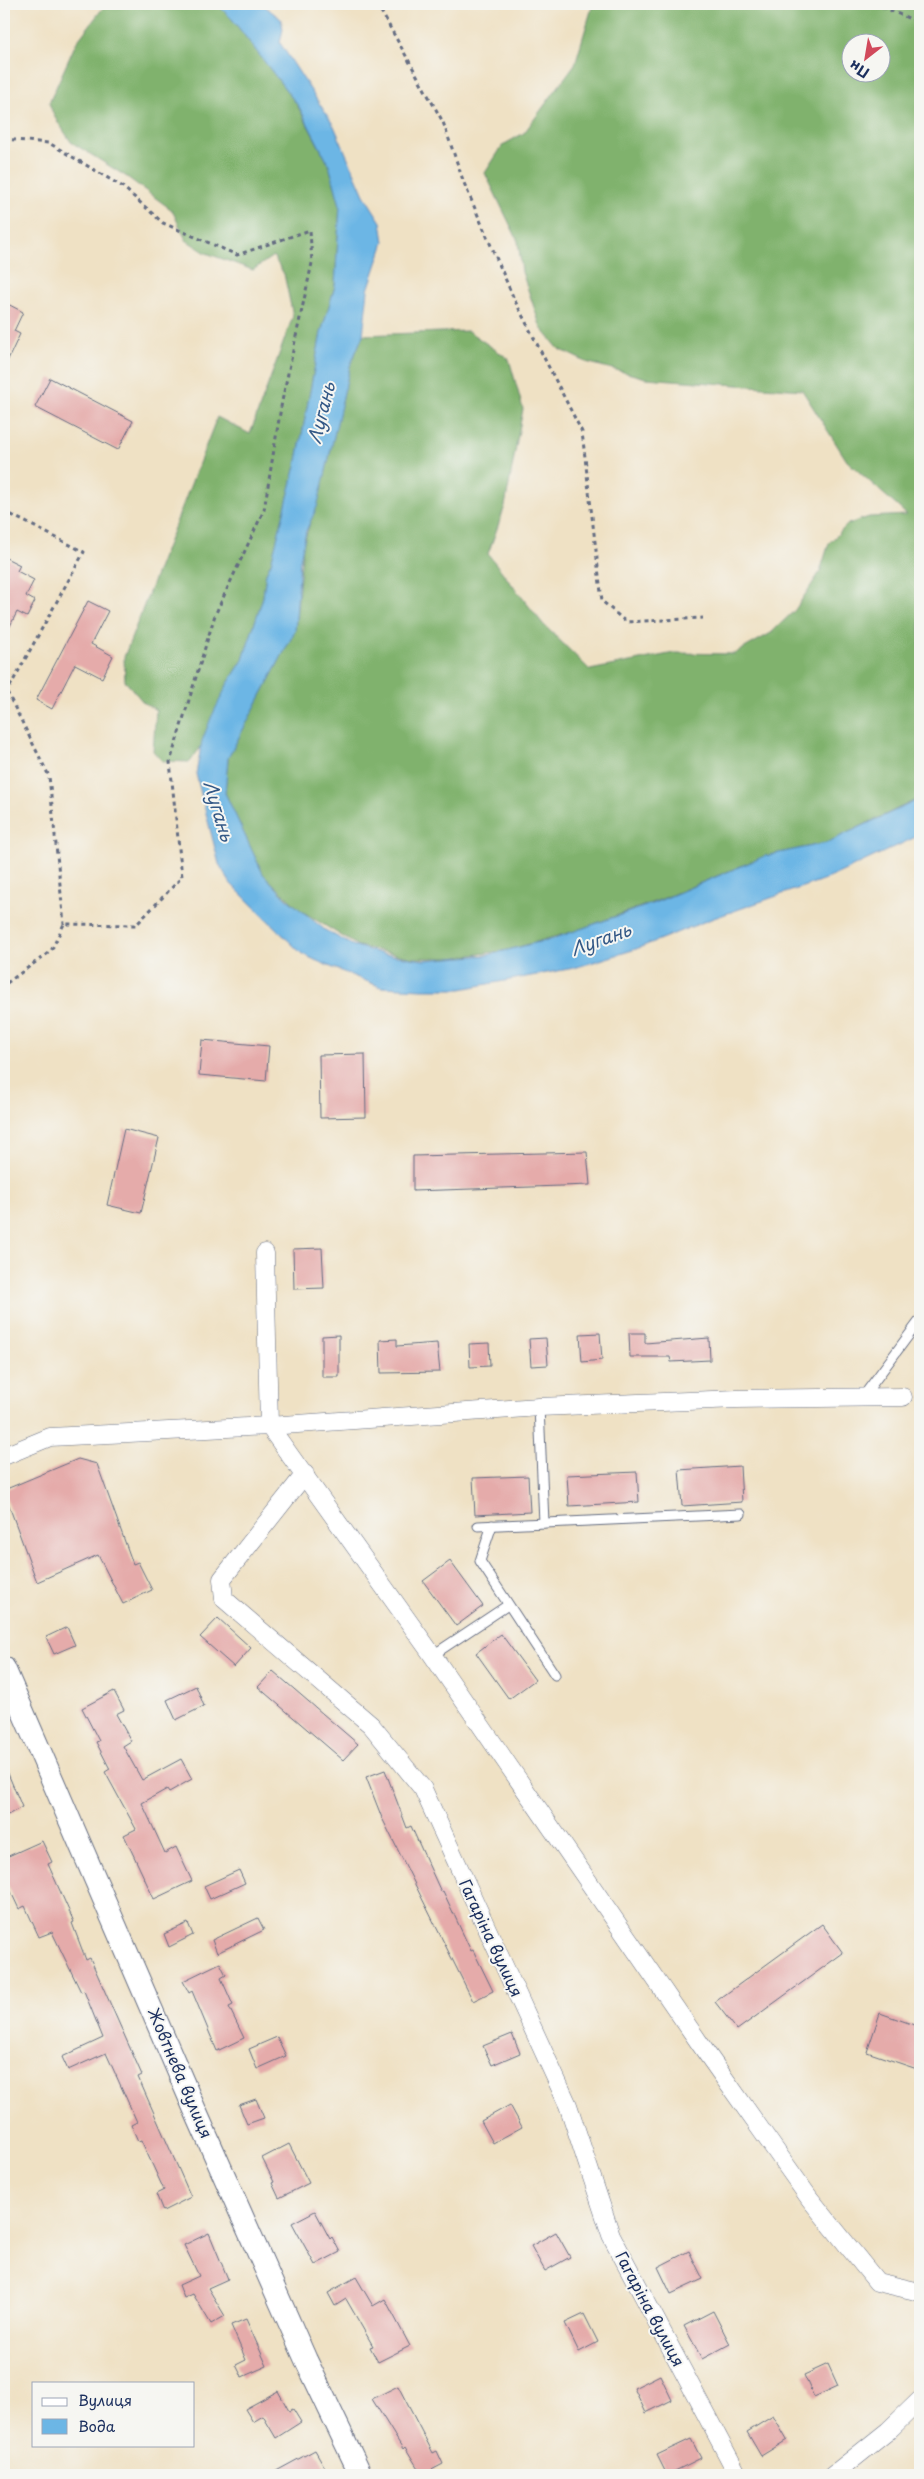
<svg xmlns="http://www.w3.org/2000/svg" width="924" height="2479" font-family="'Playpen Sans',sans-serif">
  <rect width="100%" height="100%" fill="#f6f6f2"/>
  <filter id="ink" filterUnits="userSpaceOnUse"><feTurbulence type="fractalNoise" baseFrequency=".02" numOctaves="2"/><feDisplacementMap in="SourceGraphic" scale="10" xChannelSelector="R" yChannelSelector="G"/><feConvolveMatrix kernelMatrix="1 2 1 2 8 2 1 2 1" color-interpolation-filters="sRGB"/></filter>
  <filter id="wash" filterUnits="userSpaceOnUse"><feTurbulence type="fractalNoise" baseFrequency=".0096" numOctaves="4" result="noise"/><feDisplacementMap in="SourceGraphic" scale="20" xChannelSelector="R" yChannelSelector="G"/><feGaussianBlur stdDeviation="1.12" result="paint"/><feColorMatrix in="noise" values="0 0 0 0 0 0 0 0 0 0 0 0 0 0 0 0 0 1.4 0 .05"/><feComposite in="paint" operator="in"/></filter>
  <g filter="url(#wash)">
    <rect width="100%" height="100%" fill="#efe1c4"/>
    <!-- forest -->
    <g fill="#80b26d" stroke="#4e7066" fill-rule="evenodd">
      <path d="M 106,4 L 217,4 L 232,19 L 296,103 L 329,165 L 340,205 L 335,286 L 321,333 L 296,466 L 271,563 L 266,573 L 263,597 L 243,660 L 227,685 L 202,745 L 190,762 L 162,761 L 153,751 L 156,710 L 144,703 L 125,681 L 124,657 L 217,417 L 250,434 L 293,316 L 284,274 L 273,256 L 253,270 L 206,253 L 186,240 L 172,210 L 127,177 L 71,142 L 54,116 L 49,103 L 76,43 Z"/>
      <path d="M 593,4 L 920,4 L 920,798 L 826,843 L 765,856 L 662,899 L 575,931 L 508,950 L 451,958 L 413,958 L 358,946 L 300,910 L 263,874 L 225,793 L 228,758 L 295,631 L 303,545 L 325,475 L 350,366 L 363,335 L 468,331 L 509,359 L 523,409 L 505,506 L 488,554 L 543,624 L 590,670 L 674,653 L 734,654 L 771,633 L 795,610 L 820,572 L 829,543 L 848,524 L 869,517 L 907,515 L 847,461 L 802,390 L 646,378 L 586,362 L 559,349 L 541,328 L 522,272 L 518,241 L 485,173 L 503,145 L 524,133 L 575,64 ZM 852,42 L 882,42 L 882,72 L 852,72 Z"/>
    </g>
    <!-- water -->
    <path fill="#6cb6e5" stroke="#4472a2" d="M 217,4 L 262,4 L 281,19 L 283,29 L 280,43 L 334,126 L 364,195 L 381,222 L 384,242 L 368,290 L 363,335 L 350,366 L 325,475 L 317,507 L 306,531 L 300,560 L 295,631 L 228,758 L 225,793 L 263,874 L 286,898 L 325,930 L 352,945 L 383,954 L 424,960 L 488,955 L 555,938 L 654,903 L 765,856 L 826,843 L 920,799 L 920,835 L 831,877 L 711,919 L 636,949 L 574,968 L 461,989 L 422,989 L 381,987 L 326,965 L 302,954 L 231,884 L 219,864 L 196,774 L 202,741 L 211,718 L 227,685 L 243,660 L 263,597 L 266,573 L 271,563 L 296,466 L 321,333 L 335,286 L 340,205 L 329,165 L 299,107 L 232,19 Z"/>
    <g id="blocks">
      <!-- building -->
      <g fill="#e5abaa">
        <path d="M 4,302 L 23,312 L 14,331 L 20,334 L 4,368 Z"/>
        <path d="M 50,378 L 133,421 L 118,450 L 35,407 Z"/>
        <path d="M 4,557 L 20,565 L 17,571 L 34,580 L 26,596 L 35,601 L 27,617 L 17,612 L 4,638 Z"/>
        <path d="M 88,601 L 108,611 L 91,644 L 113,656 L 102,678 L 75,664 L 52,709 L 36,700 Z"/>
        <path d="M 202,1040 L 269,1046 L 266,1081 L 199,1075 Z"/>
        <path d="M 365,1054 L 366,1117 L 320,1118 L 319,1055 Z"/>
        <path d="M 124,1129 L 159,1138 L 141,1213 L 107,1205 Z"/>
        <path d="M 587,1152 L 590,1185 L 413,1191 L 413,1156 Z"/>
        <path d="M 322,1248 L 324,1288 L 294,1289 L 293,1249 Z"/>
        <path d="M 600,1333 L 602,1360 L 582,1362 L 580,1334 Z"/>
        <path d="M 629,1333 L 645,1333 L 645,1343 L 709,1338 L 710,1360 L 671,1362 L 670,1357 L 630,1357 Z"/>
        <path d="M 339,1335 L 339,1377 L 322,1377 L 322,1336 Z"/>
        <path d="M 546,1338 L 548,1365 L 531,1366 L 529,1339 Z"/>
        <path d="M 397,1339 L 397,1346 L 437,1343 L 440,1372 L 381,1373 L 380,1340 Z"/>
        <path d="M 489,1343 L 490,1366 L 470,1367 L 469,1344 Z"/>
        <path d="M 78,1459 L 97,1464 L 133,1564 L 138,1562 L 152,1590 L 123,1604 L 98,1555 L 37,1582 L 4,1492 L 4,1490 Z"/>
        <path d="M 740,1466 L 742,1502 L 682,1506 L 679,1470 Z"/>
        <path d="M 637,1472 L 639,1502 L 569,1506 L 567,1475 Z"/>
        <path d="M 528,1476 L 530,1512 L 475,1515 L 473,1478 Z"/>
        <path d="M 450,1561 L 483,1606 L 456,1626 L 423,1581 Z"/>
        <path d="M 218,1618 L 251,1648 L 234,1667 L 200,1637 Z"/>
        <path d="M 67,1627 L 75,1645 L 54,1654 L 46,1637 Z"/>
        <path d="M 501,1634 L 535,1680 L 509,1699 L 476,1653 Z"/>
        <path d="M 273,1671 L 358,1744 L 343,1760 L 258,1687 Z"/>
        <path d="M 196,1686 L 204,1706 L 176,1720 L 167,1700 Z"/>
        <path d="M 114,1691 L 124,1710 L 116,1714 L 131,1741 L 123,1746 L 142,1780 L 181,1759 L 192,1779 L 169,1792 L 167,1789 L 142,1803 L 165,1853 L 176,1847 L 192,1881 L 154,1899 L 124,1835 L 136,1829 L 105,1772 L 110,1769 L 96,1742 L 99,1741 L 82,1708 Z"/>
        <path d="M 4,1764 L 22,1807 L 4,1817 Z"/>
        <path d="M 385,1770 L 407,1828 L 411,1826 L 441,1892 L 443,1891 L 471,1951 L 473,1950 L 493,1991 L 473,2001 L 382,1818 L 366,1777 Z"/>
        <path d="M 42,1841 L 52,1862 L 48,1864 L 74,1922 L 72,1923 L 86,1960 L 90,1958 L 142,2075 L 138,2077 L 191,2197 L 163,2211 L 156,2194 L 164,2190 L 141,2140 L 138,2141 L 131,2125 L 137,2122 L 106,2053 L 68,2070 L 62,2057 L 103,2038 L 84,1991 L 81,1992 L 52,1932 L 39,1937 L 25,1906 L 19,1909 L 4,1877 L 4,1858 Z"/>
        <path d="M 239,1870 L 245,1883 L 210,1899 L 204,1886 Z"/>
        <path d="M 258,1918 L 264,1930 L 217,1953 L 212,1940 Z"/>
        <path d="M 188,1923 L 193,1935 L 169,1947 L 164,1934 Z"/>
        <path d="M 822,1924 L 843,1953 L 737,2030 L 715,2002 Z"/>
        <path d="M 220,1963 L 226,1975 L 221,1978 L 233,2005 L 229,2007 L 244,2038 L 217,2051 L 192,1991 L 189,1993 L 183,1981 Z"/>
        <path d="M 880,2013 L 920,2027 L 920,2070 L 867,2052 Z"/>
        <path d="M 512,2034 L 520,2053 L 492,2065 L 483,2046 Z"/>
        <path d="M 277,2037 L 286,2056 L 257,2069 L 249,2049 Z"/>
        <path d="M 256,2099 L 264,2118 L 247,2124 L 239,2105 Z"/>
        <path d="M 510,2105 L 522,2127 L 493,2143 L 481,2121 Z"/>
        <path d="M 289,2144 L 309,2183 L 279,2198 L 272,2183 L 274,2182 L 262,2158 Z"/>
        <path d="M 315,2211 L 330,2239 L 332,2237 L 340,2252 L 315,2265 L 292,2223 Z"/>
        <path d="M 556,2232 L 570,2257 L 545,2271 L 531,2246 Z"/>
        <path d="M 209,2233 L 228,2279 L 208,2288 L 225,2316 L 211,2324 L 193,2294 L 184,2298 L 179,2285 L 199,2276 L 184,2245 Z"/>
        <path d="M 689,2251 L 703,2279 L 671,2294 L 658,2267 Z"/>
        <path d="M 356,2277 L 373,2306 L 385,2299 L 410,2346 L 378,2362 L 370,2347 L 373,2346 L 346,2299 L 335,2306 L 328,2293 Z"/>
        <path d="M 713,2311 L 730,2344 L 702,2359 L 684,2326 Z"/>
        <path d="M 584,2314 L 598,2342 L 579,2352 L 565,2323 Z"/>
        <path d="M 246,2319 L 267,2366 L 242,2377 L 236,2365 L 246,2360 L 231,2325 Z"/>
        <path d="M 828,2364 L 838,2386 L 814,2397 L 804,2375 Z"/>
        <path d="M 660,2375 L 672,2400 L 646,2413 L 634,2388 Z"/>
        <path d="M 398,2386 L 433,2453 L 437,2451 L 443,2464 L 422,2475 L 405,2447 L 403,2449 L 372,2399 Z"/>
        <path d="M 278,2391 L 289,2411 L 293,2409 L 301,2422 L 276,2438 L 263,2416 L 253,2422 L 245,2409 Z"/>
        <path d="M 773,2416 L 787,2440 L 761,2456 L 747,2432 Z"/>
        <path d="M 691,2439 L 701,2458 L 667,2475 L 657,2455 Z"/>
        <path d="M 315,2450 L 327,2471 L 318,2475 L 269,2475 Z"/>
      </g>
    </g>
  </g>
  <g filter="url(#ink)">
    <use href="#blocks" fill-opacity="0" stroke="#656d82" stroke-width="1"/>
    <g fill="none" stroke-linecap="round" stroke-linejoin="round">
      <!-- service casing -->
      <g stroke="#656d82" stroke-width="11">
        <g id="service">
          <path d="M 862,1398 L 920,1320"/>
          <path d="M 539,1407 L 544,1523"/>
          <path d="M 492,1525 L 480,1561 L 555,1675"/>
          <path d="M 478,1526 L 741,1514"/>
          <path d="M 433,1655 L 508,1605"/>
        </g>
      </g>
      <!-- minor casing -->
      <g stroke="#656d82" stroke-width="19">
        <g id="minor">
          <path d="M 265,1253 L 269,1426 L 431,1653 L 705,2051 L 810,2199 L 877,2282 L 920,2292"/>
          <path d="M 4,1456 L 50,1437 L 269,1426 L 539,1407 L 737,1399 L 903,1397"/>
          <path d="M 305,1474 L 222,1579 L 224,1599 L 371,1725 L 423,1789 L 568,2105 L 611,2235 L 738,2475"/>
          <path d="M 833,2475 L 888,2431 L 920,2400"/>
        </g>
      </g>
      <!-- tertiary casing -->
      <g stroke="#656d82" stroke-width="24">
        <path id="tertiary" d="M 4,1668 L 198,2117 L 306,2360 L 361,2475"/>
      </g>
      <!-- path -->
      <g stroke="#656d82" stroke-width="3" stroke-dasharray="4 4" stroke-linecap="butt">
        <path d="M 377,4 L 443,122 L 464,183 L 514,299 L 582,432 L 602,601 L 626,622 L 703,618"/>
        <path d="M 875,4 L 920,23"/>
        <path d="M 4,139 L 49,143 L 123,187 L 163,223 L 237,255 L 310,230 L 312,263 L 282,401 L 264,510 L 215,615 L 170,762 L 182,877 L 136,925 L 64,924 L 51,951 L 4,985"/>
        <path d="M 4,511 L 84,552 L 7,692 L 4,690"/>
        <path d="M 7,692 L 49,776 L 64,924"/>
      </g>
      <!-- service -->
      <use href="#service" stroke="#fff" stroke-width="9"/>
      <!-- minor -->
      <use href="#minor" stroke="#fff" stroke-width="18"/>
      <!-- tertiary -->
      <use href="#tertiary" stroke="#fff" stroke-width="22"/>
    </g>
  </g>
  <g text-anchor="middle" stroke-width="4" stroke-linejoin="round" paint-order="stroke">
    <!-- street labels -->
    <g font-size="16" fill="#1b2f5e" stroke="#f6f6f2">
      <text transform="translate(491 1938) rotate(65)" y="6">Гагаріна вулиця</text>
      <text transform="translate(180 2073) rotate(67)" y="6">Жовтнева вулиця</text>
      <text transform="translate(650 2309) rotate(62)" y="6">Гагаріна вулиця</text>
    </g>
    <!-- water labels -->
    <g font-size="18" font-style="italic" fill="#335886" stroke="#f6f6f2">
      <text transform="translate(322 413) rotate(-76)" y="6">Лугань</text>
      <text transform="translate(218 811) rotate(73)" y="6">Лугань</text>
      <text transform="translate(601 940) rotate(-20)" y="6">Лугань</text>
    </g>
  </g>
  <!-- margin -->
  <rect width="924" height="2479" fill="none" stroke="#f6f6f2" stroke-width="20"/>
  <!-- legend -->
  <rect x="32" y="2382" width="162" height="65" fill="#f6f6f2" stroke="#9ea6b7"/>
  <rect x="42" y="2398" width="25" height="8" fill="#ffffff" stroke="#9ea6b7"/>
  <text x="78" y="2406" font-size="15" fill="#1b2f5e">Вулиця</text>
  <rect x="42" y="2419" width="25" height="15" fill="#6cb6e5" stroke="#9ea6b7"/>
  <text x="78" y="2432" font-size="15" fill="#1b2f5e">Вода</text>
  <!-- north arrow -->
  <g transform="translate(866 58) rotate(211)"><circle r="24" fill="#f6f6f2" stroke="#9ea6b7"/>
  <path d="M0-4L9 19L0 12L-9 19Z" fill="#d1495b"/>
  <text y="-8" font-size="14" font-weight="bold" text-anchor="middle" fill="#1b2f5e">Пн</text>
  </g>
</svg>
